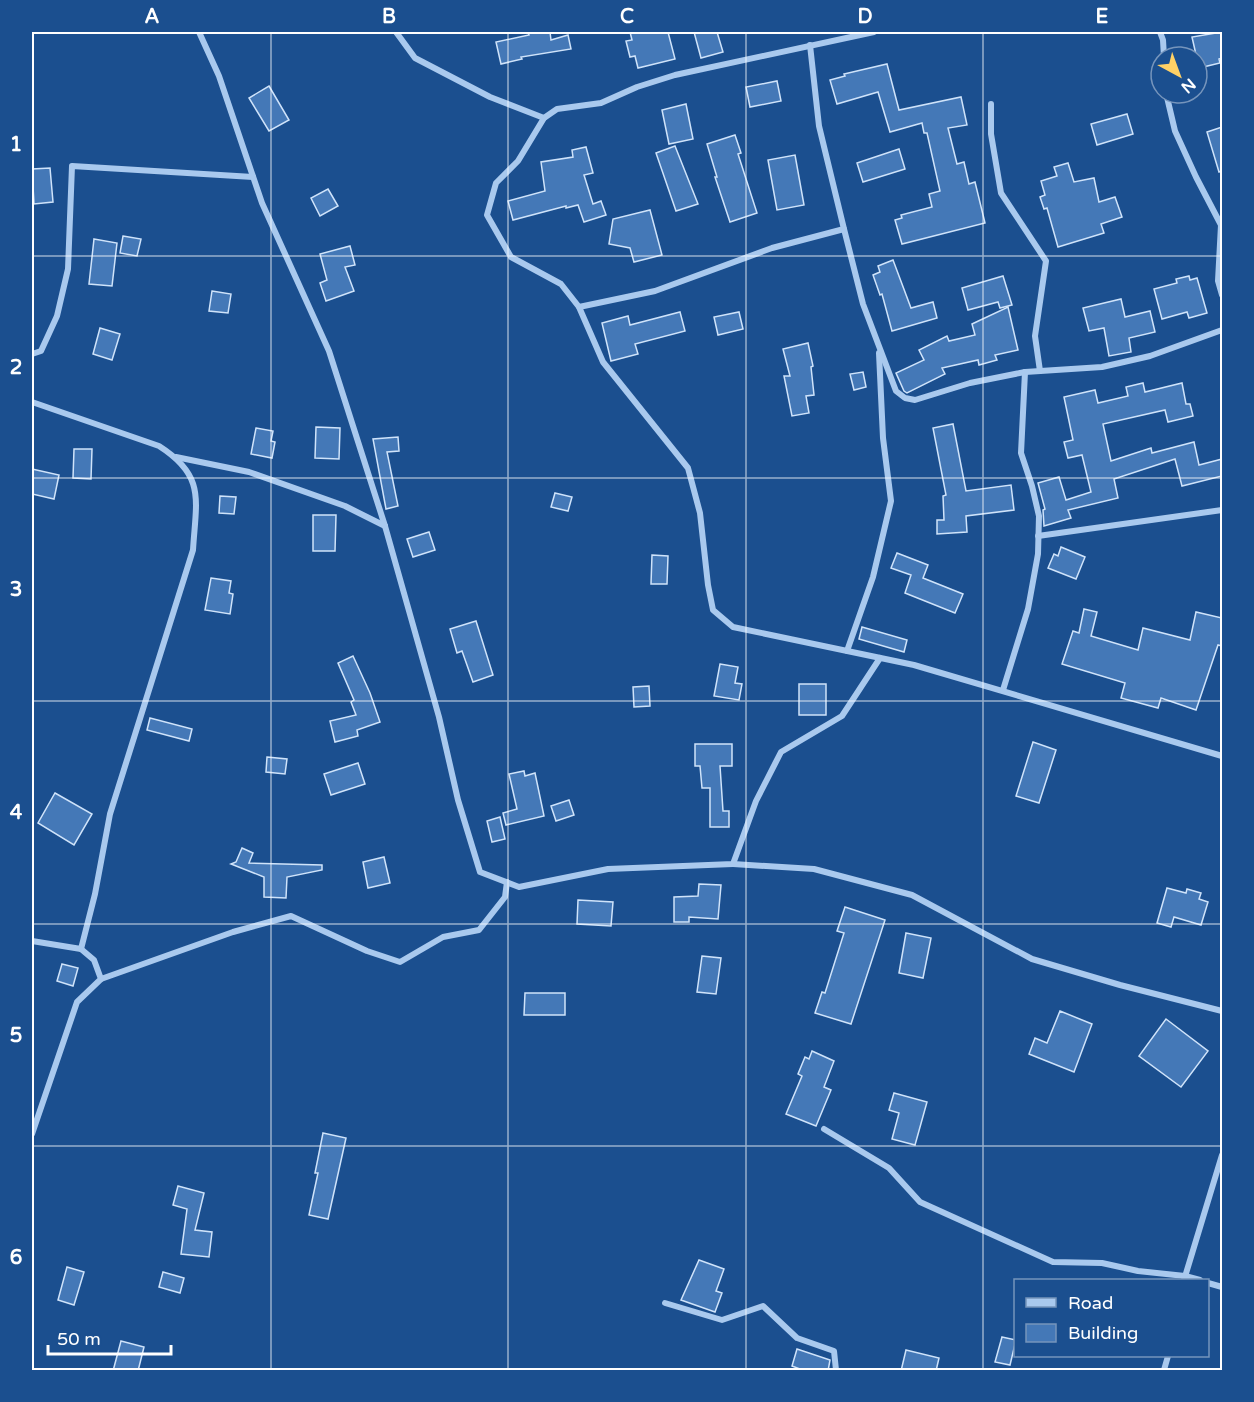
<svg xmlns="http://www.w3.org/2000/svg" width="1254" height="1402" font-family="'Varela Round',sans-serif">
  <rect width="100%" height="100%" fill="#1b4f8f"/>
  <!-- building -->
  <g fill="#4478b7" stroke="#cfe3fa" stroke-width="1.5">
    <path d="M 528,32 L 550,32 L 551,40 L 568,35 L 571,49 L 521,57 L 522,59 L 501,64 L 496,42 L 529,35 Z"/>
    <path d="M 630,32 L 668,32 L 675,59 L 638,68 L 635,56 L 630,57 L 626,41 L 632,40 Z"/>
    <path d="M 694,32 L 717,32 L 723,52 L 701,58 Z"/>
    <path d="M 1222,32 L 1222,58 L 1219,59 L 1220,63 L 1199,68 L 1192,37 Z"/>
    <path d="M 887,64 L 899,110 L 961,97 L 967,125 L 948,128 L 957,164 L 964,162 L 969,184 L 975,182 L 985,223 L 902,244 L 895,220 L 902,218 L 901,215 L 932,207 L 929,194 L 940,191 L 927,133 L 924,133 L 922,123 L 890,132 L 878,92 L 837,104 L 830,80 L 845,76 L 844,74 Z"/>
    <path d="M 777,81 L 781,101 L 750,107 L 746,87 Z"/>
    <path d="M 269,86 L 289,120 L 269,131 L 249,98 Z"/>
    <path d="M 686,104 L 693,139 L 669,144 L 662,110 Z"/>
    <path d="M 1127,114 L 1133,134 L 1097,145 L 1091,124 Z"/>
    <path d="M 1222,127 L 1222,171 L 1219,172 L 1207,132 Z"/>
    <path d="M 735,135 L 741,153 L 738,154 L 757,213 L 730,222 L 715,177 L 717,177 L 707,144 Z"/>
    <path d="M 675,146 L 698,204 L 676,211 L 656,153 Z"/>
    <path d="M 586,147 L 593,173 L 584,175 L 593,204 L 601,201 L 606,215 L 584,222 L 578,205 L 566,208 L 566,206 L 513,220 L 508,201 L 545,191 L 541,162 L 573,157 L 572,150 Z"/>
    <path d="M 899,149 L 905,169 L 863,182 L 857,163 Z"/>
    <path d="M 795,155 L 804,205 L 777,210 L 768,160 Z"/>
    <path d="M 1068,163 L 1074,182 L 1094,178 L 1099,202 L 1115,197 L 1122,217 L 1101,224 L 1104,233 L 1058,247 L 1047,208 L 1044,209 L 1040,197 L 1045,195 L 1041,181 L 1057,176 L 1054,167 Z"/>
    <path d="M 50,168 L 53,202 L 34,204 L 32,169 Z"/>
    <path d="M 328,189 L 338,206 L 320,216 L 311,198 Z"/>
    <path d="M 650,210 L 662,255 L 634,262 L 630,248 L 609,244 L 613,219 Z"/>
    <path d="M 123,236 L 141,239 L 137,256 L 120,253 Z"/>
    <path d="M 94,239 L 117,243 L 112,286 L 89,284 Z"/>
    <path d="M 350,246 L 355,265 L 345,267 L 354,291 L 326,301 L 320,283 L 327,280 L 320,254 Z"/>
    <path d="M 893,260 L 911,308 L 933,302 L 937,318 L 892,331 L 882,294 L 880,295 L 873,275 L 880,272 L 878,266 Z"/>
    <path d="M 1003,276 L 1012,305 L 1000,308 L 998,302 L 968,310 L 962,288 Z"/>
    <path d="M 1189,276 L 1190,280 L 1197,278 L 1207,313 L 1189,318 L 1187,312 L 1162,319 L 1154,289 L 1177,283 L 1176,279 Z"/>
    <path d="M 212,291 L 231,294 L 228,313 L 209,311 Z"/>
    <path d="M 1121,299 L 1125,317 L 1150,311 L 1155,332 L 1129,338 L 1131,352 L 1109,356 L 1104,328 L 1089,331 L 1083,308 Z"/>
    <path d="M 1008,307 L 1018,350 L 995,355 L 997,360 L 979,365 L 978,360 L 942,368 L 945,374 L 907,393 L 904,391 L 896,373 L 924,360 L 919,350 L 947,336 L 949,341 L 975,335 L 972,324 Z"/>
    <path d="M 680,312 L 685,331 L 635,344 L 638,354 L 611,361 L 602,323 L 628,316 L 630,325 Z"/>
    <path d="M 739,312 L 743,329 L 718,335 L 714,317 Z"/>
    <path d="M 100,328 L 120,334 L 112,360 L 93,354 Z"/>
    <path d="M 808,343 L 813,366 L 811,367 L 814,395 L 806,396 L 809,413 L 792,416 L 784,376 L 790,376 L 783,349 Z"/>
    <path d="M 863,372 L 866,387 L 854,390 L 850,374 Z"/>
    <path d="M 1143,383 L 1145,392 L 1182,383 L 1186,404 L 1190,404 L 1193,416 L 1168,422 L 1165,410 L 1103,424 L 1111,461 L 1151,448 L 1152,453 L 1194,442 L 1199,465 L 1222,459 L 1222,476 L 1182,486 L 1175,459 L 1114,479 L 1118,498 L 1068,510 L 1071,518 L 1044,526 L 1043,510 L 1045,509 L 1038,483 L 1059,477 L 1066,500 L 1091,492 L 1082,455 L 1068,458 L 1064,442 L 1073,440 L 1064,397 L 1095,390 L 1098,403 L 1128,396 L 1126,387 Z"/>
    <path d="M 953,424 L 966,491 L 1011,485 L 1014,510 L 966,516 L 967,532 L 937,534 L 937,520 L 944,520 L 943,496 L 946,495 L 933,428 Z"/>
    <path d="M 316,427 L 340,428 L 339,459 L 315,458 Z"/>
    <path d="M 256,428 L 273,431 L 271,441 L 275,442 L 272,458 L 251,454 Z"/>
    <path d="M 398,437 L 399,451 L 387,452 L 398,506 L 386,509 L 373,439 Z"/>
    <path d="M 74,449 L 92,449 L 91,479 L 73,478 Z"/>
    <path d="M 32,469 L 59,475 L 54,499 L 32,494 Z"/>
    <path d="M 555,493 L 572,497 L 568,511 L 551,507 Z"/>
    <path d="M 220,496 L 236,497 L 234,514 L 219,513 Z"/>
    <path d="M 313,515 L 336,515 L 335,551 L 313,551 Z"/>
    <path d="M 429,532 L 435,550 L 413,557 L 407,539 Z"/>
    <path d="M 1061,547 L 1085,557 L 1076,579 L 1048,568 L 1054,554 L 1058,556 Z"/>
    <path d="M 897,553 L 928,565 L 923,578 L 963,594 L 955,613 L 905,593 L 911,575 L 891,568 Z"/>
    <path d="M 652,555 L 668,556 L 667,584 L 651,584 Z"/>
    <path d="M 211,578 L 231,581 L 229,593 L 233,594 L 230,614 L 205,610 Z"/>
    <path d="M 1084,609 L 1097,612 L 1091,636 L 1138,650 L 1143,628 L 1190,640 L 1196,612 L 1222,618 L 1222,646 L 1218,645 L 1196,710 L 1161,698 L 1158,708 L 1121,698 L 1125,683 L 1062,664 L 1073,631 L 1079,633 Z"/>
    <path d="M 476,621 L 493,675 L 473,682 L 462,651 L 457,653 L 450,629 Z"/>
    <path d="M 862,627 L 907,640 L 904,652 L 859,639 Z"/>
    <path d="M 353,656 L 370,693 L 380,722 L 357,730 L 358,736 L 335,742 L 330,721 L 356,715 L 351,702 L 354,700 L 338,663 Z"/>
    <path d="M 720,664 L 738,667 L 735,683 L 742,684 L 739,700 L 714,696 Z"/>
    <rect x="799" y="684" width="27" height="31"/>
    <path d="M 649,686 L 650,706 L 634,707 L 633,687 Z"/>
    <path d="M 150,718 L 192,729 L 189,741 L 147,730 Z"/>
    <path d="M 1033,742 L 1056,750 L 1039,803 L 1016,796 Z"/>
    <path d="M 695,744 L 732,744 L 732,766 L 720,766 L 723,811 L 729,811 L 729,827 L 710,827 L 710,788 L 702,788 L 700,766 L 695,766 Z"/>
    <path d="M 267,757 L 287,759 L 285,774 L 266,772 Z"/>
    <path d="M 358,763 L 365,784 L 331,795 L 324,774 Z"/>
    <path d="M 524,771 L 525,776 L 535,773 L 544,816 L 506,825 L 503,813 L 517,809 L 509,774 Z"/>
    <path d="M 55,793 L 92,814 L 74,845 L 38,823 Z"/>
    <path d="M 569,800 L 574,815 L 556,821 L 551,806 Z"/>
    <path d="M 500,817 L 505,839 L 492,842 L 487,821 Z"/>
    <path d="M 242,848 L 253,853 L 249,863 L 322,865 L 322,870 L 287,877 L 286,898 L 264,897 L 264,877 L 231,864 L 236,862 Z"/>
    <path d="M 384,857 L 390,883 L 368,888 L 363,862 Z"/>
    <path d="M 699,884 L 721,885 L 718,919 L 689,917 L 689,922 L 674,922 L 674,897 L 698,896 Z"/>
    <path d="M 1167,888 L 1186,893 L 1187,889 L 1201,893 L 1199,899 L 1208,902 L 1201,925 L 1174,917 L 1171,927 L 1157,923 Z"/>
    <path d="M 578,900 L 613,902 L 611,926 L 577,924 Z"/>
    <path d="M 845,907 L 885,920 L 851,1024 L 815,1013 L 822,992 L 825,993 L 844,933 L 837,931 Z"/>
    <path d="M 906,933 L 931,938 L 923,978 L 899,973 Z"/>
    <path d="M 702,956 L 721,958 L 716,994 L 697,992 Z"/>
    <path d="M 62,964 L 78,968 L 73,986 L 57,981 Z"/>
    <path d="M 525,993 L 565,993 L 565,1015 L 524,1015 Z"/>
    <path d="M 1060,1011 L 1092,1024 L 1074,1072 L 1029,1054 L 1035,1038 L 1047,1043 Z"/>
    <path d="M 1166,1019 L 1208,1051 L 1181,1087 L 1139,1056 Z"/>
    <path d="M 812,1051 L 834,1061 L 824,1087 L 831,1090 L 816,1126 L 786,1114 L 802,1076 L 798,1074 L 805,1057 L 809,1059 Z"/>
    <path d="M 894,1093 L 927,1102 L 915,1145 L 892,1139 L 899,1113 L 889,1110 Z"/>
    <path d="M 323,1133 L 346,1138 L 328,1219 L 309,1215 L 318,1173 L 315,1173 Z"/>
    <path d="M 178,1186 L 204,1193 L 195,1230 L 212,1232 L 209,1257 L 181,1254 L 187,1209 L 173,1205 Z"/>
    <path d="M 699,1260 L 724,1269 L 716,1291 L 722,1293 L 715,1312 L 681,1300 Z"/>
    <path d="M 67,1267 L 84,1272 L 74,1305 L 58,1300 Z"/>
    <path d="M 163,1272 L 184,1278 L 180,1293 L 159,1287 Z"/>
    <path d="M 1002,1337 L 1016,1340 L 1010,1365 L 995,1362 Z"/>
    <path d="M 121,1341 L 144,1347 L 138,1371 L 113,1371 Z"/>
    <path d="M 797,1349 L 830,1360 L 828,1371 L 805,1371 L 792,1366 Z"/>
    <path d="M 906,1350 L 939,1358 L 936,1371 L 901,1371 Z"/>
  </g>
  <g fill="none" stroke-linecap="round" stroke-linejoin="round">
    <!-- street -->
    <g stroke="#a9c9ee" stroke-width="6">
      <path d="M 199,32 L 219,76 L 262,203 L 329,351 L 385,526 L 439,717 L 458,800 L 480,872 L 519,887 L 608,869 L 733,864 L 756,801 L 781,752 L 842,716 L 880,658"/>
      <path d="M 396,32 L 415,58 L 490,97 L 544,118"/>
      <path d="M 874,32 L 675,75 L 637,87 L 601,103 L 557,109 L 544,118 L 518,161 L 496,183 L 487,215 L 511,257 L 561,284 L 579,307 L 603,362 L 688,468 L 700,513 L 708,585 L 713,610 L 733,627 L 914,665 L 1222,756"/>
      <path d="M 1160,32 L 1163,40 L 1164,57"/>
      <path d="M 810,45 L 819,126 L 844,229 L 863,304 L 896,391 L 905,398 L 915,400 L 970,383 L 1025,372 L 1102,367 L 1150,356 L 1222,330"/>
      <path d="M 1166,93 L 1175,131 L 1196,177 L 1221,225 L 1218,281 L 1222,295"/>
      <path d="M 991,104 L 991,134 L 1001,193 L 1046,261 L 1035,336 L 1040,371"/>
      <path d="M 579,307 L 655,291 L 772,248 L 844,229"/>
      <path d="M 32,354 L 41,351 L 57,316 L 68,269 L 72,166 L 253,177"/>
      <path d="M 32,402 L 159,446 C 206,476 196,500 193,550 L 110,814 L 95,894 L 81,949 L 32,941"/>
      <path d="M 176,457 L 249,472 L 345,506 L 385,526"/>
      <path d="M 1038,536 L 1222,510"/>
      <path d="M 847,651 L 873,577 L 891,501 L 883,438 L 879,353"/>
      <path d="M 1003,690 L 1028,609 L 1038,554 L 1039,516 L 1032,486 L 1021,453 L 1025,372"/>
      <path d="M 733,864 L 814,869 L 912,895 L 1032,959 L 1120,985 L 1222,1011"/>
      <path d="M 101,979 L 233,932 L 291,916 L 367,951 L 400,962 L 443,937 L 479,930 L 505,897 L 507,882"/>
      <path d="M 824,1129 L 889,1168 L 920,1202 L 1053,1262 L 1102,1263 L 1138,1271 L 1185,1276 L 1200,1280"/>
      <path d="M 32,1134 L 77,1002 L 101,979 L 94,960 L 81,949"/>
      <path d="M 1184,1280 L 1222,1155"/>
      <path d="M 1208,1283 L 1222,1287"/>
      <path d="M 665,1303 L 722,1320 L 763,1306 L 797,1338 L 834,1351 L 836,1370"/>
      <path d="M 1164,1370 L 1168,1356"/>
    </g>
  </g>
  <!-- grid -->
  <path fill="none" stroke="#fff" stroke-width="1.5" stroke-opacity="0.55" d="M 271,32 L 271,1370M 508,32 L 508,1370M 746,32 L 746,1370M 983,32 L 983,1370M 32,256 L 1222,256M 32,478 L 1222,478M 32,701 L 1222,701M 32,924 L 1222,924M 32,1146 L 1222,1146"/>
  <!-- border -->
  <rect width="1254" height="1402" fill="none" stroke="#1b4f8f" stroke-width="66"/>
  <!-- legend -->
  <rect x="1014" y="1279" width="195" height="78" fill="#1b4f8f" stroke="#7695bc" stroke-width="1.5"/>
  <rect x="1026" y="1298" width="30" height="9" fill="#a9c9ee" stroke="#7695bc" stroke-width="1.5"/>
  <text x="1068" y="1309" font-size="18" fill="#ffffff">Road</text>
  <rect x="1026" y="1324" width="30" height="18" fill="#4478b7" stroke="#7695bc" stroke-width="1.5"/>
  <text x="1068" y="1339" font-size="18" fill="#ffffff">Building</text>
  <!-- north arrow -->
  <g transform="translate(1179 75) rotate(139)"><circle r="28" fill="#1b4f8f" stroke="#7695bc" stroke-width="1.5"/>
  <path d="M0-4.5L10 22L0 15L-10 22Z" fill="#ffd166"/>
  <text y="-9" font-size="16" font-weight="bold" text-anchor="middle" fill="#ffffff">N</text>
  </g>
  <!-- scale -->
  <path d="M48 1345v9h123v-9" fill="none" stroke="#ffffff" stroke-width="3"/>
  <text x="57" y="1345" font-size="18" fill="#ffffff" stroke="#1b4f8f" stroke-width="4.5" paint-order="stroke">50 m</text>
  <rect x="33" y="33" width="1188" height="1336" fill="none" stroke="#fff" stroke-width="2"/>
  <g font-size="20" text-anchor="middle" font-weight="bold" fill="#fff">
    <text x="152" y="23">A</text>
    <text x="389" y="23">B</text>
    <text x="627" y="23">C</text>
    <text x="865" y="23">D</text>
    <text x="1102" y="23">E</text>
    <text x="16" y="151">1</text>
    <text x="16" y="374">2</text>
    <text x="16" y="596">3</text>
    <text x="16" y="819">4</text>
    <text x="16" y="1042">5</text>
    <text x="16" y="1264">6</text>
  </g>
</svg>
